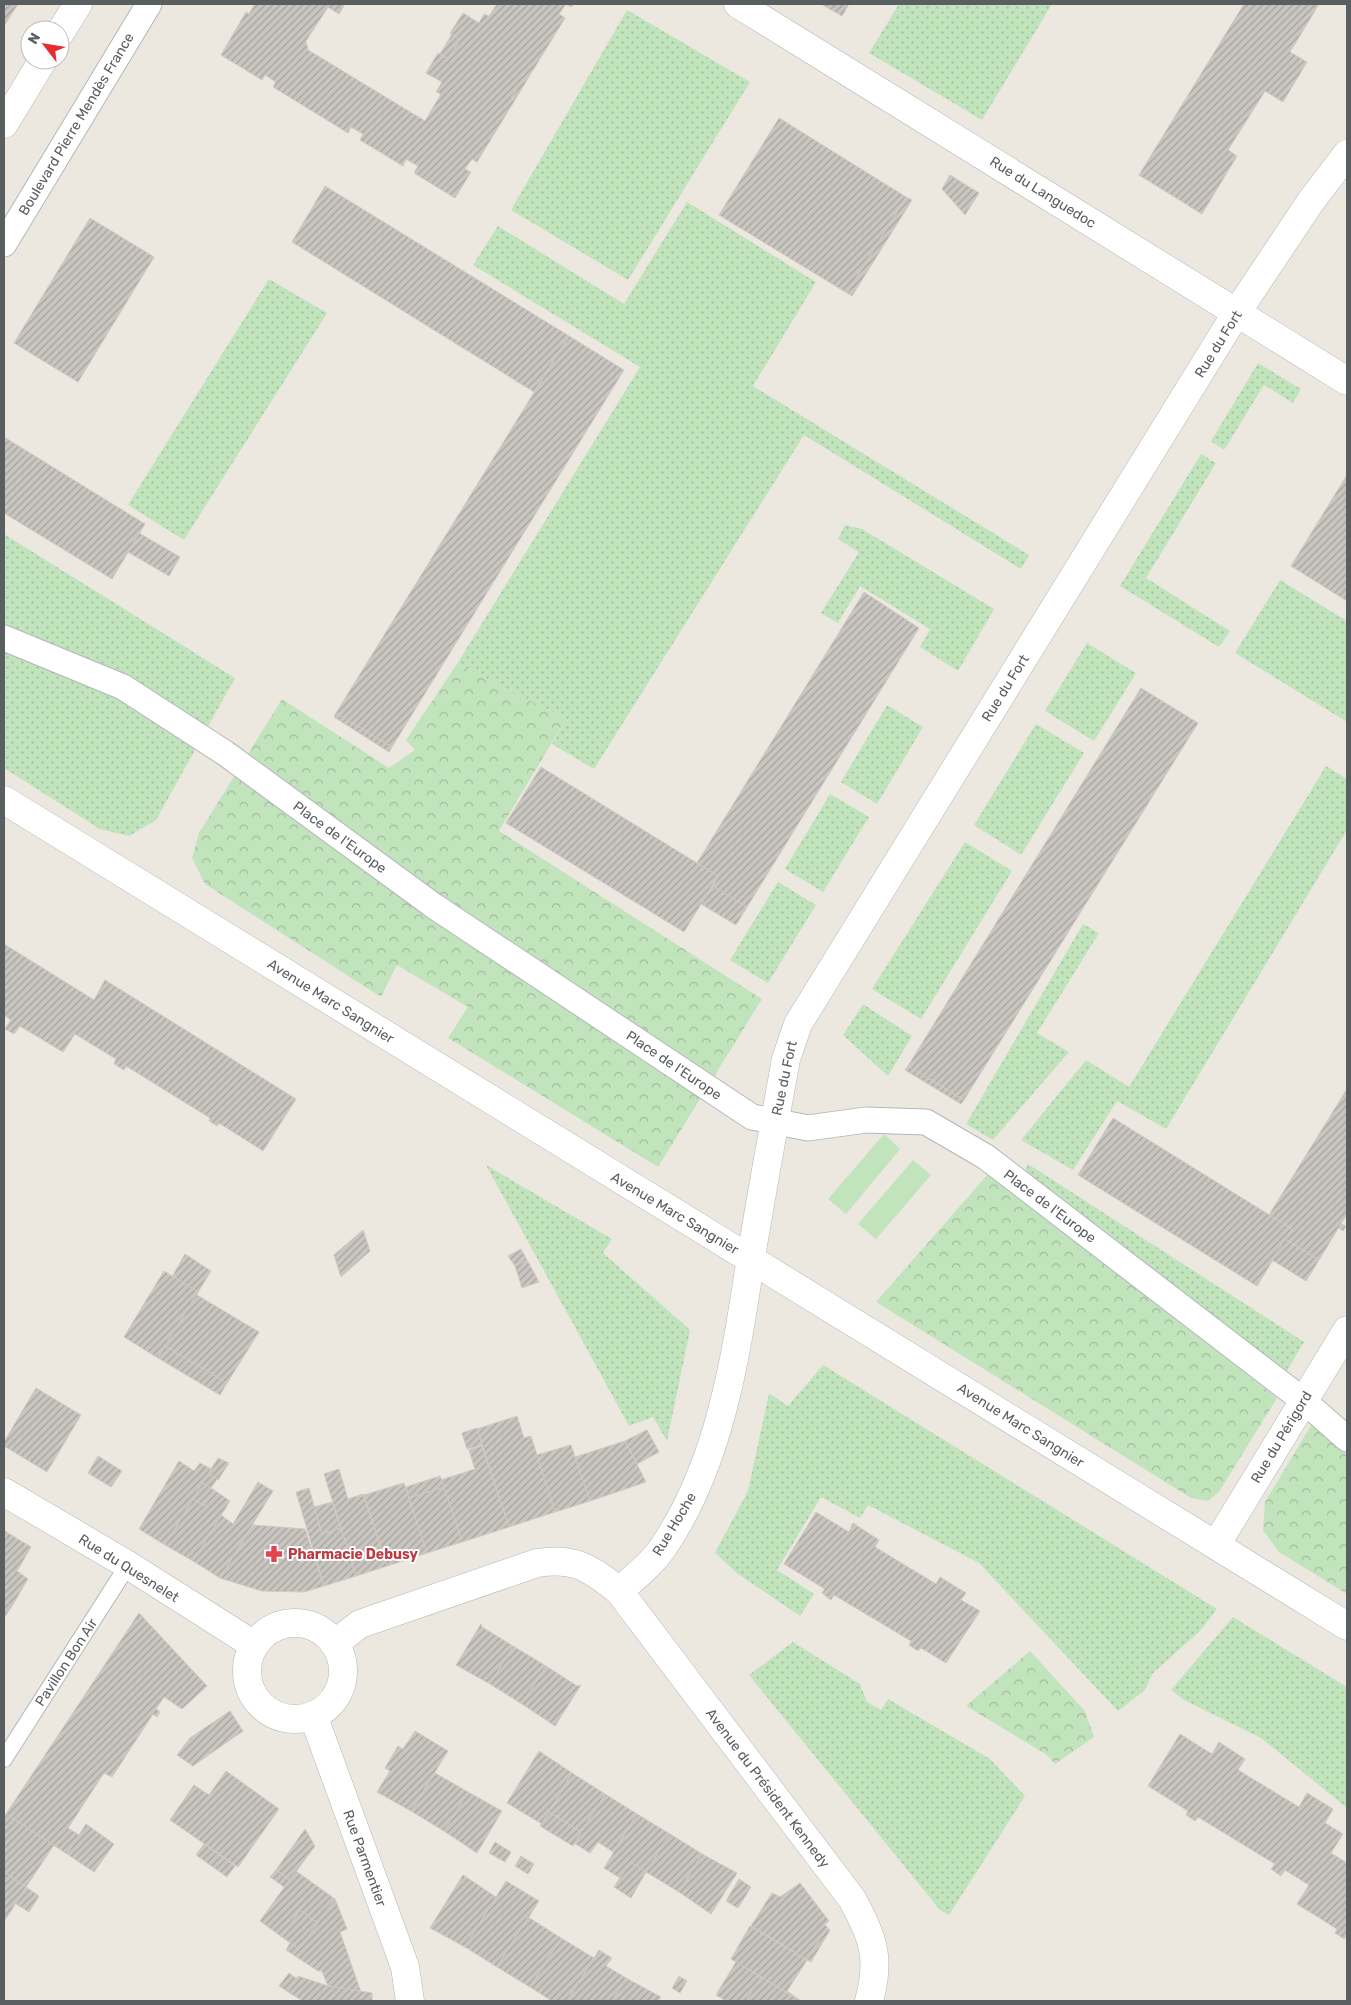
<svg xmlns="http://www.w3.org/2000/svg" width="1351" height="2005" font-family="Rubik,sans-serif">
  <defs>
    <pattern id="grass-dots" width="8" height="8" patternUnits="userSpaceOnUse" patternTransform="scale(1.25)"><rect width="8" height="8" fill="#c1e4bc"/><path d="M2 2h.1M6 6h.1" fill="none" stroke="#a0bc9c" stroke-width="1.8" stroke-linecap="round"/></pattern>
    <pattern id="park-crowns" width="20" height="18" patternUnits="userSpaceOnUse" patternTransform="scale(1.25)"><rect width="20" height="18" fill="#c1e4bc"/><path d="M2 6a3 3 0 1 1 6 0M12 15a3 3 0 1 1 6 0" fill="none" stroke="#a0bc9c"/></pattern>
    <pattern id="building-hatch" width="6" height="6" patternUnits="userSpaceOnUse" patternTransform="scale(1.25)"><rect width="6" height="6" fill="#c9c5c0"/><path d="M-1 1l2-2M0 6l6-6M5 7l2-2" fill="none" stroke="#a6a39f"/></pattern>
  </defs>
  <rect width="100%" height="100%" fill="#ece8e0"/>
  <!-- grass -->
  <g fill="url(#grass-dots)">
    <path d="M 899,4 L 1052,4 L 982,120 L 869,53 Z"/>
    <path d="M 627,10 L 750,82 L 628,280 L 511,210 Z"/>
    <path d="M 687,202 L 816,282 L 753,386 L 1029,555 L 1021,569 L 804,435 L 594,769 L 552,744 L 566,719 L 457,664 L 640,367 L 473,265 L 498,226 L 624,304 Z"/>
    <path d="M 269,279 L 327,313 L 184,540 L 128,505 Z"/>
    <path d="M 1258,363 L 1301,389 L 1293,403 L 1264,385 L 1224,450 L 1211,441 Z"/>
    <path d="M 1201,454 L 1216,463 L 1146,578 L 1230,631 L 1219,647 L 1120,586 Z"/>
    <path d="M 845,525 L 862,529 L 994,609 L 958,671 L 920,647 L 930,629 L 860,586 L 838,623 L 821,613 L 859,552 L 838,539 Z"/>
    <path d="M 4,534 L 235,678 L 156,820 L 129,836 L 100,829 L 4,768 Z"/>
    <path d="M 1280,580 L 1347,621 L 1347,722 L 1235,653 Z"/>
    <path d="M 1087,643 L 1136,673 L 1094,741 L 1045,711 Z"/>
    <path d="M 887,705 L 923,727 L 877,804 L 841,782 Z"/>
    <path d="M 1036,724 L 1084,753 L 1021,855 L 974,825 Z"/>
    <path d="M 1326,766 L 1347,779 L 1347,830 L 1166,1129 L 1117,1101 L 1073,1170 L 1021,1140 L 1086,1060 L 1129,1087 Z"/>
    <path d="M 830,794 L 869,817 L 823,892 L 785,869 Z"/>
    <path d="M 965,842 L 1012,871 L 921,1019 L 872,989 Z"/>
    <path d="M 778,882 L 816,905 L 768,983 L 730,960 Z"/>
    <path d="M 1083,924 L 1099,933 L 1037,1033 L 1069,1052 L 993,1140 L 966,1124 Z"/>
    <path d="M 863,1004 L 912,1036 L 888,1076 L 843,1035 Z"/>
    <path d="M 1028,1164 L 1304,1342 L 1286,1372 L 1025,1171 Z"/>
    <path d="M 486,1165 L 612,1239 L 603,1253 L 690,1330 L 667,1441 L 653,1417 L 629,1426 Z"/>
    <path d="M 823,1365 L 1217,1609 L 1200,1631 L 1152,1674 L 1145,1690 L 1118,1711 L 979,1563 L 868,1505 L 860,1518 L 821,1497 L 777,1570 L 814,1594 L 800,1616 L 738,1574 L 715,1553 L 748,1491 L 769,1393 L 788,1406 Z"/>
    <path d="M 1233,1617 L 1347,1687 L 1347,1808 L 1261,1738 L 1184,1700 L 1171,1690 Z"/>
    <path d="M 793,1642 L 860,1684 L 867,1702 L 881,1710 L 888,1699 L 990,1759 L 1025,1796 L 949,1915 L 940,1910 L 749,1675 Z"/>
  </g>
  <!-- park -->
  <g fill="url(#park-crowns)">
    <path d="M 457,664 L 566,719 L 499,831 L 762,999 L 658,1167 L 448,1038 L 468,1007 L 397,965 L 381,997 L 205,884 L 192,858 L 199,833 L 282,699 L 389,768 L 415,750 L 406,740 Z"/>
    <path d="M 989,1173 L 1277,1398 L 1219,1492 L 1208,1501 L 1191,1498 L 876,1302 Z"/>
    <path d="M 1313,1422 L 1347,1455 L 1347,1594 L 1279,1552 L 1263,1530 L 1265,1502 Z"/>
    <path d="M 1030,1651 L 1085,1711 L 1094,1737 L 1055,1764 L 1047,1755 L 966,1706 Z"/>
  </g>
  <!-- pitch -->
  <g fill="#c1e4bc">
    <path d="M 884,1134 L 900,1149 L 846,1214 L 828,1199 Z"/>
    <path d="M 913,1160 L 931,1175 L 876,1239 L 858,1224 Z"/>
  </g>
  <!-- building -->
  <g fill="url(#building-hatch)" stroke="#d1c9bf">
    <path d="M 4,4 L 18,4 L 4,26 Z"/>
    <path d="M 255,4 L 330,4 L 306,41 L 308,50 L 425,121 L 441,94 L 436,92 L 442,82 L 426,73 L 438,53 L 448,59 L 460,40 L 450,33 L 463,13 L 479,23 L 484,14 L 489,16 L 497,4 L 574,4 L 571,7 L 566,4 L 559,14 L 565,18 L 527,80 L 524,78 L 511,98 L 515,100 L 477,162 L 472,159 L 465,169 L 471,172 L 455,198 L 414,173 L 418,166 L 406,159 L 403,166 L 360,140 L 363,134 L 351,127 L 348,133 L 273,87 L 276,82 L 265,75 L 262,80 L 221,55 L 246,12 L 249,14 Z"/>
    <path d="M 330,4 L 345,4 L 339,14 L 328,7 Z"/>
    <path d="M 821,4 L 849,4 L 842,16 Z"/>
    <path d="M 1244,4 L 1319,4 L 1290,52 L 1307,62 L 1283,102 L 1265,91 L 1228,150 L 1237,156 L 1202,214 L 1139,175 Z"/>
    <path d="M 452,34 L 460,40 L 448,59 L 440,54 Z"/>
    <path d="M 524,78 L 527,80 L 515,100 L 511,98 Z"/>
    <path d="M 779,118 L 906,197 L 847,293 L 719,215 Z"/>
    <path d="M 950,175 L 979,193 L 965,215 L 942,189 Z"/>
    <path d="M 325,186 L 569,336 L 534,392 L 292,242 Z"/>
    <path d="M 906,197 L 912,200 L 852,296 L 847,293 Z"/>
    <path d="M 90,218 L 154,257 L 78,382 L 14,343 Z"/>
    <path d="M 569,336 L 624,370 L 392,747 L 336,713 Z"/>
    <path d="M 4,437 L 145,524 L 112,579 L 4,513 Z"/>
    <path d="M 1347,475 L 1347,601 L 1291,566 Z"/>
    <path d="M 139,533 L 180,557 L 169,576 L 128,552 Z"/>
    <path d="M 864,592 L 919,628 L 747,907 L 713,886 L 718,876 L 697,863 Z"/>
    <path d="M 1141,688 L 1198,723 L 964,1100 L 908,1066 Z"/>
    <path d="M 336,713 L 392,747 L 389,752 L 334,717 Z"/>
    <path d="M 541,767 L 718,876 L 684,932 L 506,823 Z"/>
    <path d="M 713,886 L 747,907 L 736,925 L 701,904 Z"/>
    <path d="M 4,944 L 94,1000 L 105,980 L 296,1099 L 263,1151 L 219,1123 L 217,1126 L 209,1121 L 210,1118 L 126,1066 L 124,1070 L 114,1064 L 116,1059 L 75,1034 L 63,1052 L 20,1026 L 14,1034 L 5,1029 L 11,1020 L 4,1015 Z"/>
    <path d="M 908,1066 L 964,1100 L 961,1104 L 905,1070 Z"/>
    <path d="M 1347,1089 L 1347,1214 L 1319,1260 L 1285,1239 L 1292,1229 L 1269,1215 Z"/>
    <path d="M 1113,1118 L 1292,1229 L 1257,1286 L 1078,1175 Z"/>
    <path d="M 1341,1224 L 1346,1226 L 1343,1231 L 1339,1228 Z"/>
    <path d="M 363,1230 L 370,1251 L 341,1277 L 334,1255 Z"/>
    <path d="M 1285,1239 L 1319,1260 L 1306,1281 L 1272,1260 Z"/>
    <path d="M 521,1249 L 527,1260 L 515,1266 L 508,1256 Z"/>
    <path d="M 185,1254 L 211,1271 L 198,1292 L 172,1277 Z"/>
    <path d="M 527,1260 L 539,1282 L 522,1288 L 515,1266 Z"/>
    <path d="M 164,1271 L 198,1292 L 158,1358 L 124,1337 Z"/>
    <path d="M 198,1292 L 197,1295 L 259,1332 L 227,1383 L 165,1346 Z"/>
    <path d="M 165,1346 L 227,1383 L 220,1395 L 158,1358 Z"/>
    <path d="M 36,1388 L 81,1415 L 47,1472 L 4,1446 L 4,1442 Z"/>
    <path d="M 517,1416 L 524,1438 L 531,1436 L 555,1512 L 509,1527 L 477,1429 Z"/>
    <path d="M 477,1428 L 482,1445 L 467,1449 L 462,1433 Z"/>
    <path d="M 647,1430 L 659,1452 L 637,1464 L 625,1441 Z"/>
    <path d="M 625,1441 L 646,1482 L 590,1501 L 575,1457 Z"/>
    <path d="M 571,1445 L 590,1501 L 555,1512 L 537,1455 Z"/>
    <path d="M 482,1446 L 509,1527 L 462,1542 L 441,1480 L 475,1469 L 469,1450 Z"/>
    <path d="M 98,1456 L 122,1471 L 111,1487 L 88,1473 Z"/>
    <path d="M 218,1458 L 229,1463 L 218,1480 L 208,1474 Z"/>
    <path d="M 179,1461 L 194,1471 L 200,1463 L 211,1469 L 165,1545 L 139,1529 Z"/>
    <path d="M 339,1469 L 348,1499 L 363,1494 L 387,1566 L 356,1576 L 324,1474 Z"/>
    <path d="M 208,1474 L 217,1479 L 211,1488 L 202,1483 Z"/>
    <path d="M 440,1476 L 444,1487 L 409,1498 L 406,1487 Z"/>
    <path d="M 258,1482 L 273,1491 L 220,1578 L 193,1561 L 221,1515 L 233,1524 Z"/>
    <path d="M 202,1483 L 214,1490 L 204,1506 L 193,1499 Z"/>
    <path d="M 404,1483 L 427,1553 L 387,1566 L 364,1495 Z"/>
    <path d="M 444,1487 L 462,1542 L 427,1553 L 409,1498 Z"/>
    <path d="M 309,1488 L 322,1534 L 341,1528 L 356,1576 L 324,1586 L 296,1492 Z"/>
    <path d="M 214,1490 L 230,1501 L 193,1561 L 165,1545 L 193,1499 L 204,1506 Z"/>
    <path d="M 332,1502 L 341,1528 L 322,1534 L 314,1507 Z"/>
    <path d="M 816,1512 L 849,1532 L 853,1523 L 879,1540 L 875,1547 L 936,1584 L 940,1577 L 966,1593 L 961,1600 L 980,1611 L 946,1663 L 921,1648 L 918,1651 L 909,1645 L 911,1641 L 834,1595 L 831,1600 L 822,1593 L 825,1589 L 784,1564 Z"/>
    <path d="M 253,1525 L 305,1529 L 324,1586 L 304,1592 L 262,1591 L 220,1578 Z"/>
    <path d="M 4,1530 L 8,1533 L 4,1541 Z"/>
    <path d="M 8,1533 L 31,1547 L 17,1571 L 28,1579 L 12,1606 L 4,1601 L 4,1541 Z"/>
    <path d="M 4,1601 L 12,1606 L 4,1618 Z"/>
    <path d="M 139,1613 L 207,1686 L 182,1709 L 164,1697 L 156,1709 L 160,1712 L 157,1717 L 153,1714 L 112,1777 L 104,1773 L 68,1828 L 79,1835 L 67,1854 L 6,1814 Z"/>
    <path d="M 481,1624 L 482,1627 L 513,1646 L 490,1684 L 456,1665 Z"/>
    <path d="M 513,1646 L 546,1666 L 522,1704 L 490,1684 Z"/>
    <path d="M 546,1666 L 577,1686 L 581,1685 L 555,1726 L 522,1704 Z"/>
    <path d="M 230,1711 L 243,1731 L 193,1766 L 177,1755 L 190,1738 Z"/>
    <path d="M 415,1731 L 448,1751 L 411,1811 L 377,1792 L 390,1771 L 385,1768 L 398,1746 L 403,1749 Z"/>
    <path d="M 1180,1734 L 1212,1754 L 1219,1742 L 1245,1759 L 1238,1770 L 1299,1807 L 1307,1793 L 1333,1809 L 1325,1823 L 1343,1834 L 1331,1853 L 1347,1863 L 1347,1936 L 1344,1939 L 1335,1933 L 1337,1929 L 1297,1904 L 1309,1885 L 1285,1870 L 1281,1876 L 1271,1869 L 1275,1864 L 1198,1817 L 1195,1821 L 1186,1815 L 1188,1811 L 1148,1786 Z"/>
    <path d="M 539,1751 L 572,1773 L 542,1824 L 507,1803 Z"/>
    <path d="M 226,1771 L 279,1809 L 238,1867 L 170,1820 L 194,1785 L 209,1795 Z"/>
    <path d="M 435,1773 L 468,1792 L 444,1831 L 411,1811 Z"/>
    <path d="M 572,1773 L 605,1794 L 581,1832 L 549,1812 Z"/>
    <path d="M 468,1792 L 502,1811 L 477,1853 L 444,1831 Z"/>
    <path d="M 605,1794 L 637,1814 L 613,1852 L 598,1842 L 590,1853 L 574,1843 Z"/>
    <path d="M 549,1812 L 581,1832 L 573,1846 L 540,1826 Z"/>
    <path d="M 6,1814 L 54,1845 L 26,1887 L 4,1872 L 4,1819 Z"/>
    <path d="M 637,1814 L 670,1834 L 646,1872 L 630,1862 L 620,1878 L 604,1868 Z"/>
    <path d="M 86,1824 L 114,1844 L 94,1872 L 67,1854 Z"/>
    <path d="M 305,1829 L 315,1846 L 290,1880 L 276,1870 Z"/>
    <path d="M 670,1834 L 702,1854 L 679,1892 L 646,1872 Z"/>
    <path d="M 495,1842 L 511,1852 L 505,1862 L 489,1853 Z"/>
    <path d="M 204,1844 L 235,1866 L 227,1877 L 196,1855 Z"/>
    <path d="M 702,1854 L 737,1873 L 711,1914 L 679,1892 Z"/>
    <path d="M 521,1856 L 534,1864 L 528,1874 L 515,1866 Z"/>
    <path d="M 630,1862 L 646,1872 L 631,1898 L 614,1887 Z"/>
    <path d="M 276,1870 L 290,1880 L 284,1887 L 270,1877 Z"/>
    <path d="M 296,1871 L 335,1899 L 318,1923 L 300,1910 L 282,1937 L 260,1921 Z"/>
    <path d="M 4,1872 L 26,1887 L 4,1922 Z"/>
    <path d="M 463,1875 L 496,1897 L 465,1947 L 430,1928 Z"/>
    <path d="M 739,1879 L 751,1887 L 738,1908 L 726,1901 Z"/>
    <path d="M 506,1881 L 539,1901 L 497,1967 L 465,1947 Z"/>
    <path d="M 800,1883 L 829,1921 L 824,1925 L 828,1927 L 826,1928 L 807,1960 L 751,1926 L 772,1893 L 780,1897 Z"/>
    <path d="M 26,1887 L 39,1896 L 29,1912 L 16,1904 Z"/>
    <path d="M 335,1899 L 347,1929 L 340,1932 L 361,1992 L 328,1986 L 322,1971 L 318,1971 L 286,1950 L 290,1943 L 299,1949 Z"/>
    <path d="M 300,1910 L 318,1923 L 299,1949 L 282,1937 Z"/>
    <path d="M 528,1917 L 561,1938 L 530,1987 L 497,1967 Z"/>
    <path d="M 750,1926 L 807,1960 L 787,1991 L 801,2001 L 731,1959 Z"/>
    <path d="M 826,1928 L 830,1930 L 811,1962 L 807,1960 Z"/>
    <path d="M 561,1938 L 594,1958 L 567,2001 L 552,2001 L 530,1987 Z"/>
    <path d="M 599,1950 L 612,1958 L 606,1966 L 626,1978 L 612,2001 L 567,2001 Z"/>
    <path d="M 736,1962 L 761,1977 L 746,2001 L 726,2001 L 716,1995 Z"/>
    <path d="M 289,1973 L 297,1979 L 288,1992 L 279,1986 Z"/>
    <path d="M 298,1976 L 328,1986 L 372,1993 L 372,2001 L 303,2001 L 288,1992 Z"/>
    <path d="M 679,1976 L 687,1981 L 680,1993 L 672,1988 Z"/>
    <path d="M 761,1977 L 800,2001 L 746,2001 Z"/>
    <path d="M 626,1978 L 661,1997 L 658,2001 L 612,2001 Z"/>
  </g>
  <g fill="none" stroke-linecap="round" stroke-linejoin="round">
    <!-- service casing -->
    <g stroke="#b3b7bb" stroke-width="18">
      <path id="service" d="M 4,1759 L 128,1565"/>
    </g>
    <!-- pedestrian casing -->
    <g stroke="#b3b7bb" stroke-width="27">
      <g id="pedestrian">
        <path d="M 4,244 L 149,4"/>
        <path d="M 4,638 L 123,687 L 225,753 L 434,906 L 752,1117 L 808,1128 L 866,1120 L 926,1122 L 986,1157 L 1304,1401 L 1347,1439"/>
      </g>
    </g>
    <!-- minor casing -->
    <g stroke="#b3b7bb" stroke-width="29">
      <g id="minor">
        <path d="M 738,4 L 1347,381"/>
        <path d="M 60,33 L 78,4"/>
        <path d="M 4,124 L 43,60"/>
        <path d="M 4,1492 L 128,1565 L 254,1645"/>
        <path d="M 1216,1545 L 1347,1330"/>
        <path d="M 619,1591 L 852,1899 C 873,1937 881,1958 869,2001"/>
        <circle cx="295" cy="1671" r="48"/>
        <path d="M 334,1644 L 360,1624 L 537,1563 C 575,1557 590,1568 619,1591 C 635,1577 652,1564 664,1546 C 721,1461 736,1355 751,1257 C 762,1191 774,1125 786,1059 L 798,1024 L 1237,312 L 1311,201 L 1347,154"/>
        <path d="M 313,1715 L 405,1967 L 410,2001"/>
      </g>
    </g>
    <!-- secondary casing -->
    <g stroke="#b2b7bb" stroke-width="29">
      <path id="secondary" d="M 4,800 L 1347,1626"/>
    </g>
    <!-- service -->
    <use href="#service" stroke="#fff" stroke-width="16"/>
    <!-- pedestrian -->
    <use href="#pedestrian" stroke="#fff" stroke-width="25"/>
    <!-- minor -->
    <use href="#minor" stroke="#fff" stroke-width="28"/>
    <!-- secondary -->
    <use href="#secondary" stroke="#fff" stroke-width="28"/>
  </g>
  <!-- icons -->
  <defs>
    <g id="pharmacy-bare" transform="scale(1.35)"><path d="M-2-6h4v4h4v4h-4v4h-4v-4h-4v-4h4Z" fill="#e0444e" stroke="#fff" stroke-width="2.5" paint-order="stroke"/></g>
  </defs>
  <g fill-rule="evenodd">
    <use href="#pharmacy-bare" x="274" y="1554"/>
  </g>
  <g text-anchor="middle" stroke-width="4" stroke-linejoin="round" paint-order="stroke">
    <!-- street labels -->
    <g font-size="14" fill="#595e61" stroke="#fff">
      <text transform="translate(76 124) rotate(-59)" y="5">Boulevard Pierre Mendès France</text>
      <text transform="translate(1043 192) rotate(32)" y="5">Rue du Languedoc</text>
      <text transform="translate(1218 344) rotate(-58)" y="5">Rue du Fort</text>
      <text transform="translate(1005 688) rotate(-58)" y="5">Rue du Fort</text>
      <text transform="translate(340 837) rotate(36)" y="5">Place de l'Europe</text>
      <text transform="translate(331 1001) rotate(32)" y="5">Avenue Marc Sangnier</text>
      <text transform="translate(674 1065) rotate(34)" y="5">Place de l'Europe</text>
      <text transform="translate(784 1078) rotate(-78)" y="5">Rue du Fort</text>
      <text transform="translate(1050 1206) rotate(37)" y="5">Place de l'Europe</text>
      <text transform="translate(675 1213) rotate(31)" y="5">Avenue Marc Sangnier</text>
      <text transform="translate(1021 1425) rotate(32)" y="5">Avenue Marc Sangnier</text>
      <text transform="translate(1281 1437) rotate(-59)" y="5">Rue du Périgord</text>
      <text transform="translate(674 1524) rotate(-59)" y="5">Rue Hoche</text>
      <text transform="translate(129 1568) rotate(32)" y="5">Rue du Quesnelet</text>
      <text transform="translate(66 1662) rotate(-57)" y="5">Pavillon Bon Air</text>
      <text transform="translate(768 1788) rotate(53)" y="5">Avenue du Président Kennedy</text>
      <text transform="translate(365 1858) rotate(70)" y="5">Rue Parmentier</text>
    </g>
    <!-- health labels -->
    <g font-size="14" font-weight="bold" fill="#be3a42" stroke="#fff" text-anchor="start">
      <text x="288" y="1559">Pharmacie Debusy</text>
    </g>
  </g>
  <!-- border -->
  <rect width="1351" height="2005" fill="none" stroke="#595e61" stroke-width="10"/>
  <!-- north arrow -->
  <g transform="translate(45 45) rotate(301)"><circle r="24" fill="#ffffff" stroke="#bdbfc0"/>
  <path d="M0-4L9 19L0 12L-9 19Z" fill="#e82a31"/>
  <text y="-8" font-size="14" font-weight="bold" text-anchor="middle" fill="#595e61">N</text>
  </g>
</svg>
